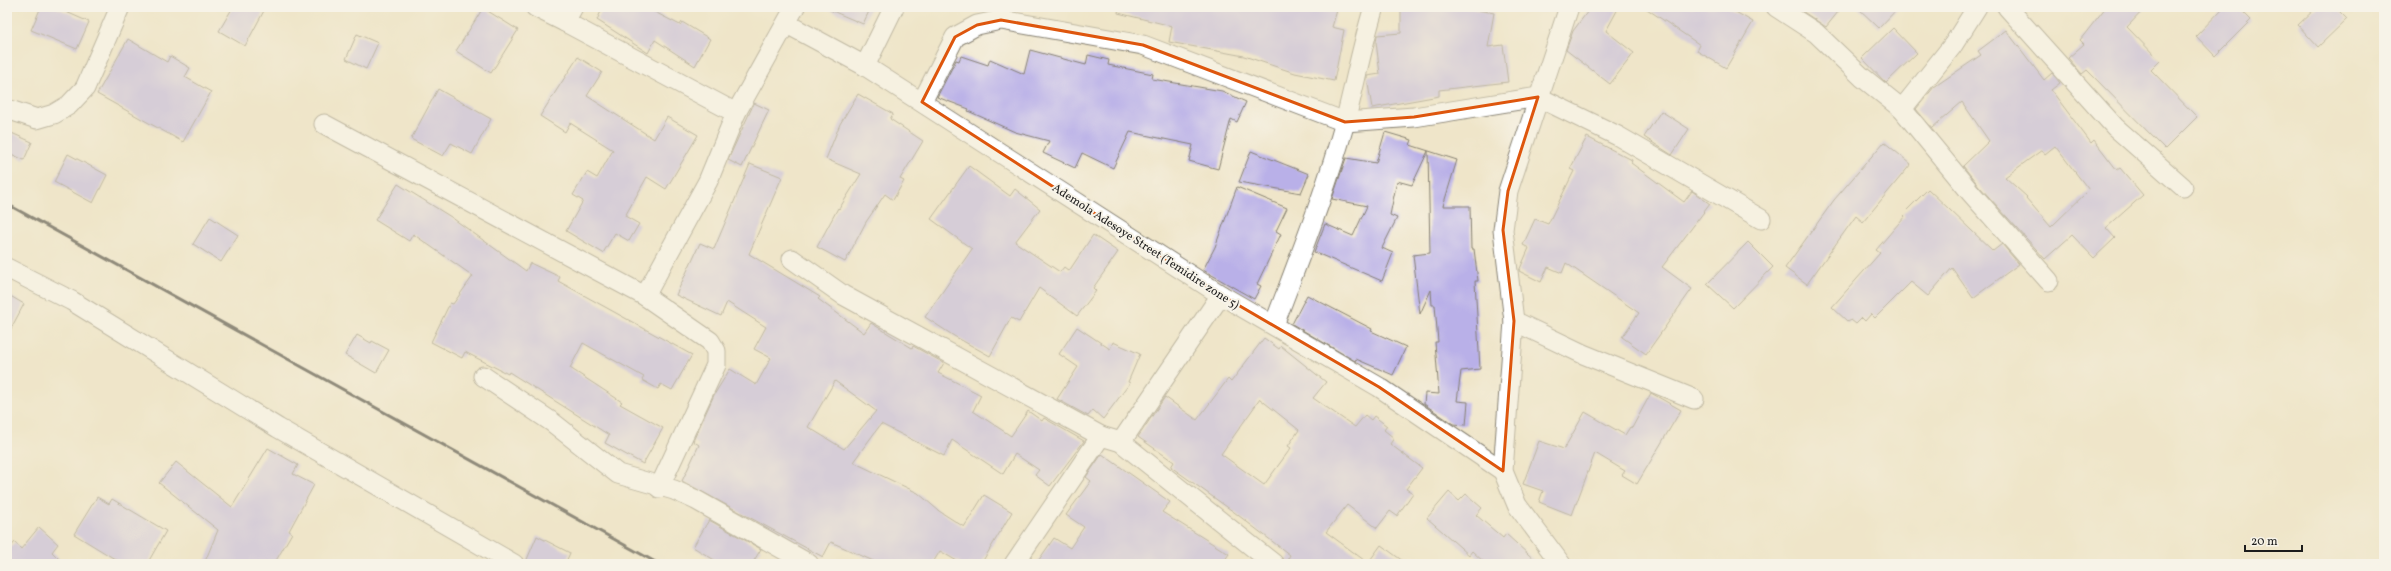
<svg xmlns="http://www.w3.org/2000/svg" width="2391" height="571" font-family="Vollkorn,serif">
  <rect width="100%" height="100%" fill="#f7f3e8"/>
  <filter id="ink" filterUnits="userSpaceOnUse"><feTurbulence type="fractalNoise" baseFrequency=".025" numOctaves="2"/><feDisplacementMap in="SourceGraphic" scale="8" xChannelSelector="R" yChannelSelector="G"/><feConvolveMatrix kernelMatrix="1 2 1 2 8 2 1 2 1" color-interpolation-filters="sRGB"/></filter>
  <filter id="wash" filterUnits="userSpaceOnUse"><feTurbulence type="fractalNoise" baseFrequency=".012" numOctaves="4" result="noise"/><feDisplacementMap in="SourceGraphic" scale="16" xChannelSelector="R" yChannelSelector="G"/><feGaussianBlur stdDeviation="0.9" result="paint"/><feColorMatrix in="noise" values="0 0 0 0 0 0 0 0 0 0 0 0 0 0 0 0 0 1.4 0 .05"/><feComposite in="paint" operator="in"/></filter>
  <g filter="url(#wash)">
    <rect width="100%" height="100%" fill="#efe5c9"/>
    <g id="blocks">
      <!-- building -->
      <g fill="#b9b0e8" fill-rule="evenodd">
        <path d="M 41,7 L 55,7 L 89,22 L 77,49 L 31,30 Z"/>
        <path d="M 233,7 L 266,7 L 245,46 L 219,31 Z"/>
        <path d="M 603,7 L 645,7 L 680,25 L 682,22 L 710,39 L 695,66 L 655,40 L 648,53 L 597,20 Z"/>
        <path d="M 823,7 L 871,7 L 863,24 Z"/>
        <path d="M 1119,7 L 1338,7 L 1332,27 L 1344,30 L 1334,81 L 1295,73 L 1244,56 L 1169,42 L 1172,26 L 1118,13 Z"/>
        <path d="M 1401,7 L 1462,7 L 1494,13 L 1488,47 L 1503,45 L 1508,82 L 1439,90 L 1439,96 L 1372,108 L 1367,78 L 1367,76 L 1380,74 L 1376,42 L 1377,35 L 1401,33 Z"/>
        <path d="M 1591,7 L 1619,7 L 1606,31 L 1634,53 L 1610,84 L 1566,50 L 1573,31 Z"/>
        <path d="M 1644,7 L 1727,7 L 1753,22 L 1726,68 L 1697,51 L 1700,45 Z"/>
        <path d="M 1796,7 L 1842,7 L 1826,27 Z"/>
        <path d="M 1857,7 L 1899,7 L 1879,28 Z"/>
        <path d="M 2106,7 L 2146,7 L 2127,27 L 2160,61 L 2151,70 L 2197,117 L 2165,149 L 2087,70 L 2082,74 L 2068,58 L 2084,44 L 2080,40 Z"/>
        <path d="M 2224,7 L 2238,7 L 2251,20 L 2215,56 L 2196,36 Z"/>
        <path d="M 2317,7 L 2335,7 L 2347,19 L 2318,47 L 2298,25 Z"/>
        <path d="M 483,8 L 518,30 L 491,73 L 456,51 Z"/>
        <path d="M 1893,28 L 1917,53 L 1886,83 L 1862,58 Z"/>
        <path d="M 2006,30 L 2044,80 L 2052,73 L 2060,83 L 2051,90 L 2091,143 L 2094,140 L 2117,170 L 2120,168 L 2143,195 L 2106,228 L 2115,238 L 2094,258 L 2072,235 L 2045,259 L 1979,186 L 1963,166 L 1989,141 L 1962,102 L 1932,128 L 1916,109 L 1934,87 L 1981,55 L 1978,51 ZM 2055,146 L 2089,190 L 2051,227 L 2026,198 L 2027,197 L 2005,177 L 2042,150 L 2045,154 Z"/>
        <path d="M 357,34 L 378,43 L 366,69 L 346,59 Z"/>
        <path d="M 128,39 L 167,62 L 170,56 L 190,68 L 185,77 L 211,92 L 183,142 L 97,94 Z"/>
        <path d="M 1030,50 L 1086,65 L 1088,55 L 1109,60 L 1108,65 L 1153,74 L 1152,79 L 1222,91 L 1246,102 L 1237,122 L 1231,119 L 1218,169 L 1189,161 L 1193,145 L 1130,132 L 1113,168 L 1082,153 L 1075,168 L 1043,153 L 1049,141 L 1015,132 L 968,111 L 969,109 L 937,97 L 956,60 L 959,61 L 961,56 L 988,65 L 990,59 L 1024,74 Z"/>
        <path d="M 578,57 L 602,72 L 587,96 L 654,139 L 667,117 L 698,135 L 666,189 L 647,177 L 625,216 L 639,224 L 629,241 L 615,233 L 603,253 L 566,231 L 583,201 L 573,195 L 587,172 L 597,178 L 613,150 L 570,123 L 565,132 L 540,116 Z"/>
        <path d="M 438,89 L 491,119 L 472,154 L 451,143 L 443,156 L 411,139 Z"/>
        <path d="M 858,94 L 893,114 L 890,119 L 923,141 L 900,179 L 904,181 L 893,200 L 885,194 L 866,222 L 845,262 L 817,247 L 838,208 L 839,209 L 861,174 L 826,159 L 840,124 Z"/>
        <path d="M 754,103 L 769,110 L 742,167 L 728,160 Z"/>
        <path d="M 1661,111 L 1689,129 L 1672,155 L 1644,137 Z"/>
        <path d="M 7,131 L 32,142 L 24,160 L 7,152 Z"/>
        <path d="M 1385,132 L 1412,140 L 1410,145 L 1457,160 L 1443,206 L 1470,206 L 1471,249 L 1474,249 L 1478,281 L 1475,281 L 1480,369 L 1461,371 L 1457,401 L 1468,402 L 1466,425 L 1453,424 L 1424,404 L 1425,393 L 1439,394 L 1435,342 L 1438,342 L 1435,305 L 1432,305 L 1431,290 L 1420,314 L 1413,255 L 1430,253 L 1428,151 L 1412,185 L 1397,181 L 1390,215 L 1397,218 L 1382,248 L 1393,253 L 1382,281 L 1314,252 L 1325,224 L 1353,236 L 1367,206 L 1332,199 L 1346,158 L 1376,163 Z"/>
        <path d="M 1587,137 L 1632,160 L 1631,163 L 1684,202 L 1692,191 L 1710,204 L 1662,267 L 1692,289 L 1646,354 L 1622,337 L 1639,313 L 1566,263 L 1562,273 L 1548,267 L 1541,282 L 1519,271 L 1529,248 L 1523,245 L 1535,219 L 1548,224 L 1574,171 L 1570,169 Z"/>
        <path d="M 1884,142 L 1911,164 L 1863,222 L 1856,216 L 1807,284 L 1785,268 L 1834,200 Z"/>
        <path d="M 1251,151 L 1309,174 L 1301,193 L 1239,182 Z"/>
        <path d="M 68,154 L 107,175 L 93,203 L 54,182 Z"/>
        <path d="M 750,164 L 782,177 L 749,254 L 820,297 L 818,299 L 864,333 L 871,323 L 912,348 L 913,346 L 944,363 L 938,373 L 981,395 L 973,411 L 1011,436 L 1028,411 L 1042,421 L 1044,418 L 1084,441 L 1050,486 L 1035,475 L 1039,470 L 1015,454 L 1003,474 L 952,440 L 944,456 L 881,424 L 853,462 L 918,493 L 939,511 L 964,527 L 984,495 L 1012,512 L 981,564 L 962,564 L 940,551 L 932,564 L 880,564 L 831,542 L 823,557 L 682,481 L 699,445 L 693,441 L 714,395 L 730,369 L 756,385 L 771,358 L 754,349 L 766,327 L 727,302 L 721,316 L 676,295 L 700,243 L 714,249 ZM 835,381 L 876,411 L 844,449 L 808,427 Z"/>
        <path d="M 969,166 L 1010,196 L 1015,189 L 1040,209 L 1015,242 L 1060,272 L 1064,267 L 1069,271 L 1093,235 L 1118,252 L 1093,288 L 1096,291 L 1077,316 L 1039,288 L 1019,322 L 1011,318 L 990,356 L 954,336 L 925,317 L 972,249 L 931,219 Z"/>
        <path d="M 398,184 L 451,217 L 526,271 L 530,263 L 560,277 L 558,281 L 692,355 L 672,390 L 661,384 L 658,389 L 642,380 L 644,377 L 583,343 L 570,368 L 622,402 L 620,404 L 663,428 L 643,464 L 605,443 L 609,435 L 509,372 L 508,374 L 465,352 L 462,358 L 431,342 L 450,303 L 453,304 L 473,276 L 413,234 L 409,241 L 375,220 Z"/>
        <path d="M 1237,187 L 1287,208 L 1276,231 L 1281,234 L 1257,284 L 1261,286 L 1254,299 L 1203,270 L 1215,247 Z"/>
        <path d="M 1928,189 L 1993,251 L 2002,244 L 2019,264 L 1973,298 L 1952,268 L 1928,296 L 1911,282 L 1875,318 L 1871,314 L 1865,321 L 1862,318 L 1856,324 L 1851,320 L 1848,322 L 1832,307 L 1880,253 L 1876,250 L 1905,216 L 1903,214 Z"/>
        <path d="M 210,217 L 238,235 L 221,262 L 193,244 Z"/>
        <path d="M 1748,242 L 1773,267 L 1733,308 L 1707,284 Z"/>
        <path d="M 7,294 L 24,304 L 7,336 Z"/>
        <path d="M 1307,295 L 1372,329 L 1371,331 L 1406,347 L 1393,375 L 1356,359 L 1355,361 L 1292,324 Z"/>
        <path d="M 1077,327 L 1110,349 L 1113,342 L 1140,354 L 1128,382 L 1130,383 L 1103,419 L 1093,410 L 1088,416 L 1057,399 L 1078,367 L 1059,354 Z"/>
        <path d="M 357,335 L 371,343 L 372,341 L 389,350 L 376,373 L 345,355 Z"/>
        <path d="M 1264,338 L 1279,349 L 1281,346 L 1326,382 L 1313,398 L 1355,427 L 1365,415 L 1371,420 L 1374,416 L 1387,426 L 1384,430 L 1394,438 L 1390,444 L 1422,468 L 1406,489 L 1413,493 L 1397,516 L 1390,511 L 1377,528 L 1347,505 L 1326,532 L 1368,563 L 1381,545 L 1407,564 L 1285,564 L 1290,555 L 1234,512 L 1171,467 L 1174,462 L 1138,437 L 1165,397 L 1197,420 L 1228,379 L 1231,382 ZM 1260,399 L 1299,430 L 1288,446 L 1291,448 L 1264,485 L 1221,454 Z"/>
        <path d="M 1651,393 L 1681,410 L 1637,484 L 1622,475 L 1625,471 L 1595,453 L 1572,515 L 1539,502 L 1543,491 L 1523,484 L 1539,441 L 1564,449 L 1585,412 L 1625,435 L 1630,427 L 1632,428 Z"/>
        <path d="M 268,448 L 298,465 L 293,474 L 314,485 L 289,531 L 292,533 L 274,564 L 204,564 L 218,530 L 159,483 L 176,462 L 232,507 Z"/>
        <path d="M 1102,454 L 1170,502 L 1162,512 L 1229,554 L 1222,564 L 1036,564 L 1054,538 L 1070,548 L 1084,527 L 1066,515 L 1091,481 L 1086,477 Z"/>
        <path d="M 1449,492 L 1459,501 L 1466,494 L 1482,508 L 1476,515 L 1503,538 L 1506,534 L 1539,564 L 1486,564 L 1472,551 L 1469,555 L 1427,518 Z"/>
        <path d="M 97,497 L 109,504 L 112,499 L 166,531 L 147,564 L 123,564 L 74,534 Z"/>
        <path d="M 709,520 L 761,549 L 752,564 L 721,564 L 693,547 Z"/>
        <path d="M 39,527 L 58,544 L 52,552 L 64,564 L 7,564 L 7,551 L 15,542 L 21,549 Z"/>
        <path d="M 537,536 L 570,553 L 565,564 L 525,564 Z"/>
      </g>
    </g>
  </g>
  <g filter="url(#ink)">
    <use href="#blocks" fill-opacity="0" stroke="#868072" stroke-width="1"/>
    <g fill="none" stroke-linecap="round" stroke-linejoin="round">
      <!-- minor casing -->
      <g stroke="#868072" stroke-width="21">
        <g id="minor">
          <path d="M 535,7 L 565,22"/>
          <path d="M 573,7 L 565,22 L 736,113"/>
          <path d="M 1776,7 L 1816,33 L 1862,77 L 1902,109 L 1971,193 L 2049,281"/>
          <path d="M 2007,7 L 2115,127 L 2183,187"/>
          <path d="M 787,24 L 865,66 L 1221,295 L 1379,387 L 1503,471"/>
          <path d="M 865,66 L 894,7"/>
          <path d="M 922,102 L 955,37 L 977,25 L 1001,20 L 1143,45 L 1345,122 L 1414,117 L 1538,97 L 1618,136 L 1761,219"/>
          <path d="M 7,109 L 37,119 L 54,114 L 69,105 L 85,88 L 120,7"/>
          <path d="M 1902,109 L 1953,45 L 1977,7"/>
          <path d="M 324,124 L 645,296 L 710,341 L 716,351 L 716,365 L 659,488"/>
          <path d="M 792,259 L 843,295 L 1101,436 L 1121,442 L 1274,564"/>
          <path d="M 7,268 L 72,301 L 278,428 L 514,564"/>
          <path d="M 645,296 L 708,181 L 736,113 L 795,7"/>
          <path d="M 1514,321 L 1583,354 L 1694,399"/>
          <path d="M 1274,325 C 1299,258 1326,191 1345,122 C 1355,84 1362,45 1374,7"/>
          <path d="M 483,376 L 552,422 L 618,474 L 674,490 L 696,500 L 809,564"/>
          <path d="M 1121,442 L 1221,295"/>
          <path d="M 1014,564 L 1101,436"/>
          <path d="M 1561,564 L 1517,505 L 1503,471 L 1514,321 L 1503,230 L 1508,191 L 1569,7"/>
        </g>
      </g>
      <!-- minor -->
      <use href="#minor" stroke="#fff" stroke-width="19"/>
      <!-- rail -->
      <path stroke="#1c1c1c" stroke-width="3" d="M 7,204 L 659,564"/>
    </g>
  </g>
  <!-- marked area -->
  <path d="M0 0H2391V571H0ZM 1001,20 L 1143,45 L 1345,122 L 1414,117 L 1538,97 L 1508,191 L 1503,230 L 1514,321 L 1503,471 L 1379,387 L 1221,295 L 922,102 L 955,37 L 977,25 Z" fill="#efe5c9" fill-opacity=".55" fill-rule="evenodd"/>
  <path fill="none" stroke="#de560d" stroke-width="3" stroke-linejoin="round" d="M 1001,20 L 1143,45 L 1345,122 L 1414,117 L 1538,97 L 1508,191 L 1503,230 L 1514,321 L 1503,471 L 1379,387 L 1221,295 L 922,102 L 955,37 L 977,25 Z"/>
  <g text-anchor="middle" stroke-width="4" stroke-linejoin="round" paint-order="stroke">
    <!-- street labels -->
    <g font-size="12" fill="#1c1c1c" stroke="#f7f3e8">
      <text transform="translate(1146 246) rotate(33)" y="4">Ademola Adesoye Street (Temidire zone 5)</text>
    </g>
  </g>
  <!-- margin -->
  <rect width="2391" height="571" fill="none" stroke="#f7f3e8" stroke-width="24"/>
  <!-- scale -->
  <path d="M2245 545v6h57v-6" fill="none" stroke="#1c1c1c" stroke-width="2"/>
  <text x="2251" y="545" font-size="12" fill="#1c1c1c" stroke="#f7f3e8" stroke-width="3" paint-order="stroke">20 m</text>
</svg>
